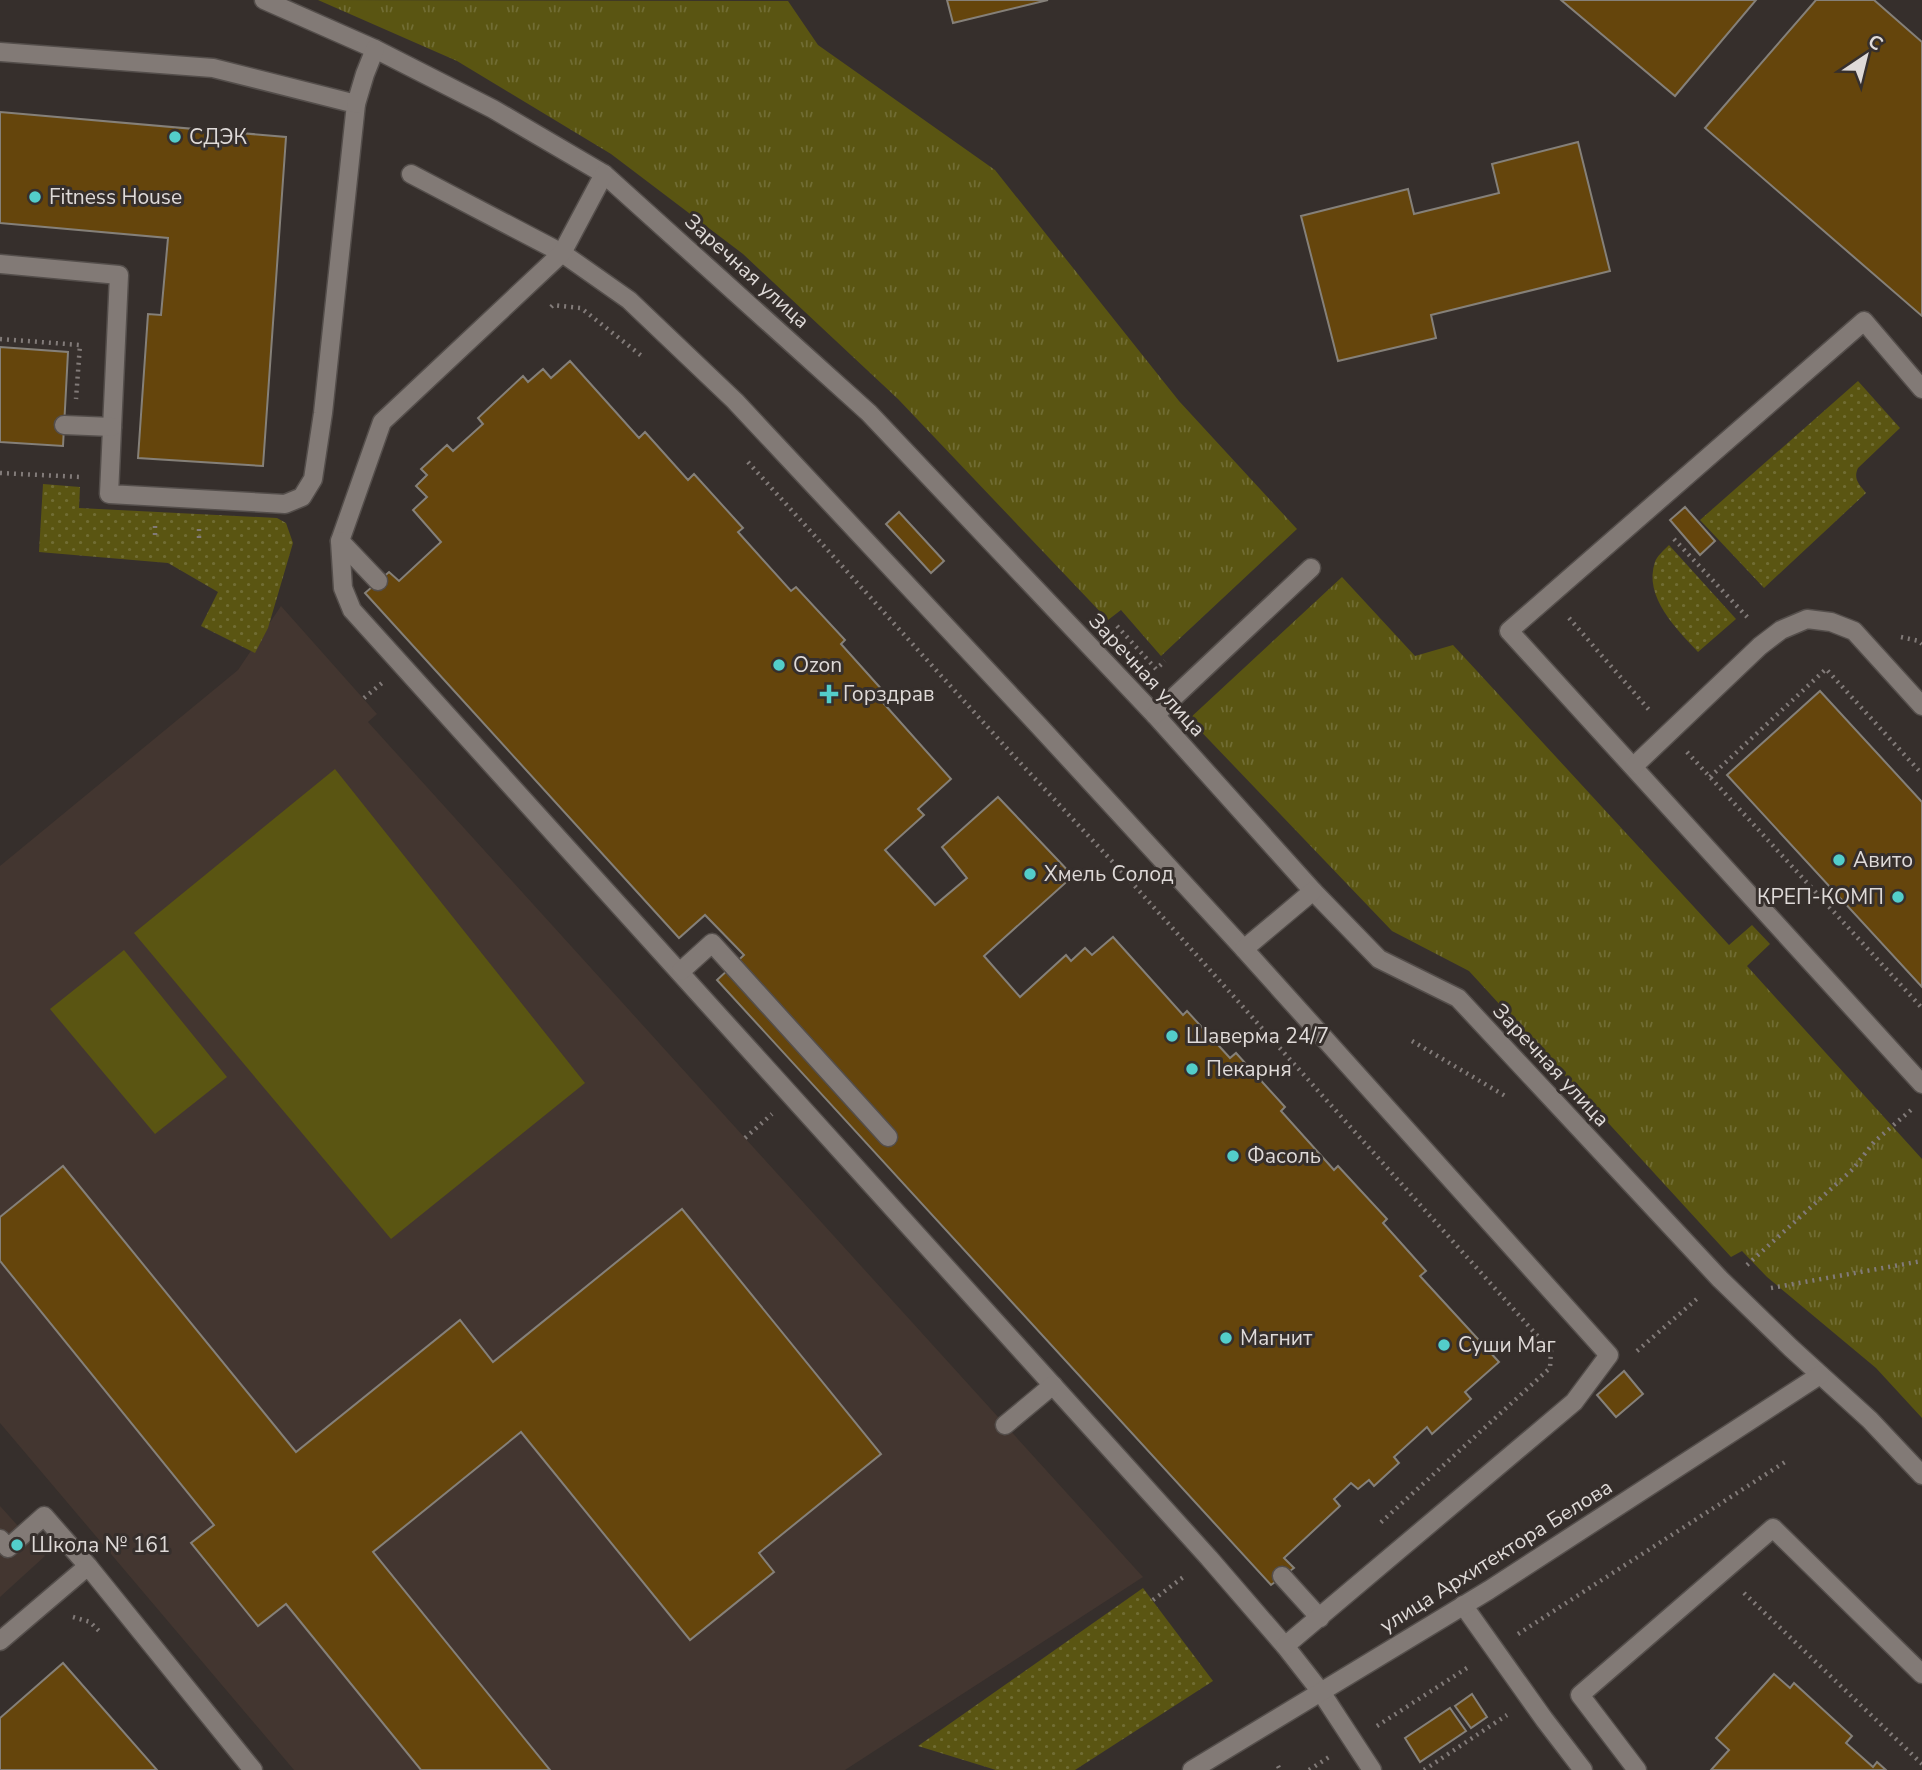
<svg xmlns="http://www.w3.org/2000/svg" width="1922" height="1770" font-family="'Nunito Sans',sans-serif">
  <defs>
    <pattern id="grass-tufts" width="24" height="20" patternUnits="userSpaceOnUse" patternTransform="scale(1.75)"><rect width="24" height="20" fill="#5a5512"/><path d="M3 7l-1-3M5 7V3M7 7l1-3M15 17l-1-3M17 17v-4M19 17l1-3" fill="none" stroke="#716d34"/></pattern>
    <pattern id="park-dots" width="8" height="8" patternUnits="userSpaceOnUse" patternTransform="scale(1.75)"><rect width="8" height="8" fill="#5a5512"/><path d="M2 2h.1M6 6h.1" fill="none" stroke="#716d34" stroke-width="1.8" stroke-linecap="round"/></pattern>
  </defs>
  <rect width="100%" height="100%" fill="#362f2c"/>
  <!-- built -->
  <g fill="#433630">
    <path d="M 281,606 L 377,714 L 368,722 L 1143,1577 L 845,1770 L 294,1770 L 0,1423 L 0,866 L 238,670 Z"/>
    <path d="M 0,1506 L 45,1556 L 0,1597 Z"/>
  </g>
  <!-- grass -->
  <g fill="url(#grass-tufts)">
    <path d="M 318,0 L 788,1 L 818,45 L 995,170 L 1179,401 L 1297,529 L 1161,656 L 1121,610 L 1108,620 L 898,399 L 743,254 L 611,154 L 457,61 Z"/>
    <path d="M 1342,577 L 1415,656 L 1453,645 L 1729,945 L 1752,925 L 1770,944 L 1747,966 L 1922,1159 L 1922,1418 L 1876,1368 L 1767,1277 L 1742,1251 L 1731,1257 L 1469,971 L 1392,931 L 1189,719 Z"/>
  </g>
  <!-- park -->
  <g fill="url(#park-dots)">
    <path d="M 1858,381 L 1900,428 L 1858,468 C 1853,479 1859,484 1866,493 L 1764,588 L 1700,520 Z"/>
    <path d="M 43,484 L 80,487 L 79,508 L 277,518 L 286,523 L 293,543 L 268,628 L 255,653 L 201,626 L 218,592 L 168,563 L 39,552 Z"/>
    <path d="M 1669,545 L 1736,619 L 1698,652 C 1677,629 1643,597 1655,562 C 1657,556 1664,550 1669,545 Z"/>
    <path d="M 1143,1588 L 1213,1681 L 1075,1770 L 996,1770 L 918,1746 Z"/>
  </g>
  <!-- pitch -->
  <g fill="#5a5512">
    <path d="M 335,769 L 585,1083 L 391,1239 L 134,933 Z"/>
    <path d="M 124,950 L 227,1077 L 155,1134 L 50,1009 Z"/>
  </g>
  <!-- building -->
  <g fill="#65450c" stroke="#858079" stroke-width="2">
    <path d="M 947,0 L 1048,0 L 953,23 Z"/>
    <path d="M 1561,0 L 1756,0 L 1675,96 Z"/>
    <path d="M 1816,0 L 1874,0 L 1922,42 L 1922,316 L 1705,128 Z"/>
    <path d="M 0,112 L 286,137 L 263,466 L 138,458 L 148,314 L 161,315 L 168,238 L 0,223 Z"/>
    <path d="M 1578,142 L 1610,271 L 1431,315 L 1436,338 L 1338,361 L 1301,216 L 1408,189 L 1414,214 L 1499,193 L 1492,164 Z"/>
    <path d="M 0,347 L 68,352 L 63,446 L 0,442 Z"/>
    <path d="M 570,361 L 639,438 L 645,432 L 688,480 L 694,474 L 743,528 L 738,532 L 791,591 L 796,587 L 845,640 L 841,644 L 884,692 L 878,697 L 951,779 L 918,809 L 924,815 L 885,850 L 935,905 L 967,878 L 942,847 L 998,797 L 1073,876 L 984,956 L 1020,997 L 1066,955 L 1071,961 L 1085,948 L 1092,955 L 1113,937 L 1183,1015 L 1187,1011 L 1230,1058 L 1236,1053 L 1285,1107 L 1281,1111 L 1334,1170 L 1338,1166 L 1387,1219 L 1383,1223 L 1426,1271 L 1420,1276 L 1499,1362 L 1465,1392 L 1471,1399 L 1432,1434 L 1427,1427 L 1394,1457 L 1399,1463 L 1374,1486 L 1369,1480 L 1358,1489 L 1351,1483 L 1334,1499 L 1340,1506 L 1284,1558 L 1294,1568 L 1271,1585 L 717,980 L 744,955 L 705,915 L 679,938 L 365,593 L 389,572 L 399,581 L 441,542 L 413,510 L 427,497 L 416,486 L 427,475 L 421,469 L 447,445 L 453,451 L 483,424 L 478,418 L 523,376 L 528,382 L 543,369 L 551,378 Z"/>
    <path d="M 1685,507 L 1715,541 L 1700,555 L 1670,520 Z"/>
    <path d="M 899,512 L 944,561 L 931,573 L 886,524 Z"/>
    <path d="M 1820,691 L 1922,802 L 1922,987 L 1727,775 Z"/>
    <path d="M 63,1166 L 296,1452 L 460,1320 L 493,1362 L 682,1209 L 881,1454 L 759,1553 L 774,1572 L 690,1640 L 521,1432 L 373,1552 L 550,1770 L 421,1770 L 286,1604 L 258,1626 L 191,1543 L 214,1525 L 0,1261 L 0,1217 Z"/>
    <path d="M 1624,1371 L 1643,1394 L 1616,1417 L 1597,1395 Z"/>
    <path d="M 63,1663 L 157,1770 L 0,1770 L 0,1718 Z"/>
    <path d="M 1774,1674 L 1790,1688 L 1794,1683 L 1852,1736 L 1846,1743 L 1873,1767 L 1877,1762 L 1886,1770 L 1711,1770 L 1729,1750 L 1716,1738 Z"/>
    <path d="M 1472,1694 L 1487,1717 L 1471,1728 L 1455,1706 Z"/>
    <path d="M 1450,1708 L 1466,1731 L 1420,1762 L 1405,1738 Z"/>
  </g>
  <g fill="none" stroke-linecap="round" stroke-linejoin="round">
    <!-- minor casing -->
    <g stroke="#544e4b" stroke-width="21">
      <g id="minor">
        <path d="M 264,0 L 375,49 L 493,109 L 604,174 L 869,413 L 1155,715 L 1313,891 L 1379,959 L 1458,998 L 1720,1279 L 1791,1348 L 1870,1420 L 1922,1475"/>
        <path d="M 0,52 L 213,68 L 356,104 L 323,413 L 313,479 L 302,497 L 285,504 L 109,494 L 119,275 L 0,264"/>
        <path d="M 356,104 L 365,74 L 375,49"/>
        <path d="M 411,174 L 562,253 L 629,300 L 735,401 L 1040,727 L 1244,949"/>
        <path d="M 604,174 L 562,253 L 382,422 L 340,541 L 343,588 L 352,610 L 1209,1558 L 1285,1646 L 1321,1692 L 1372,1770"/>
        <path d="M 1922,389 L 1864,321 L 1509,631 L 1922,1084"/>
        <path d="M 64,425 L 112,427"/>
        <path d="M 340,541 L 378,581"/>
        <path d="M 1155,715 L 1311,568"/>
        <path d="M 1634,766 L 1760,646 L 1781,630 L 1807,619 L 1831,622 L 1854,631 L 1922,706"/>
        <path d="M 681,971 L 712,943 L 888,1137"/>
        <path d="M 1005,1425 L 1053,1385"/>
        <path d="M 0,1539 L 8,1548 L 44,1516 L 88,1566"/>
        <path d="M 1282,1576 L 1320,1618"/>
        <path d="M 1463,1605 L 1544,1719 L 1583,1770"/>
        <path d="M 0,1641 L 88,1566 L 253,1770"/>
        <path d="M 1285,1646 L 1574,1402 L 1609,1355 L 1244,949 L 1313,891"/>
        <path d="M 1192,1770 L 1489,1590 L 1820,1375"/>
        <path d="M 1637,1770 L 1580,1695 L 1773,1528 L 1922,1674"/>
      </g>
    </g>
    <!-- path -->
    <g stroke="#827b79" stroke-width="4.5" stroke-dasharray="2 5" stroke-linecap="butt">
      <path d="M 551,307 L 553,305 L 581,308 L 643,357"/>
      <path d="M 0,339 L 80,345 L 76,399"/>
      <path d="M 748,462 L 1011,753 L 1124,874 L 1551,1351 L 1550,1368 L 1378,1525"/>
      <path d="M 0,473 L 81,477"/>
      <path d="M 155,535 L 155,525"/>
      <path d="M 199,538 L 199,528"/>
      <path d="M 1674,539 L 1749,619"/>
      <path d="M 1569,618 L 1651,712"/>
      <path d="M 1117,626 L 1156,669 L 1165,661"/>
      <path d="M 1901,637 L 1919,641 L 1922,644"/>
      <path d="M 364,698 L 382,683"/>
      <path d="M 1687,752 L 1922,1008"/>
      <path d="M 1710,777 L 1826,669 L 1922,774"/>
      <path d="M 1412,1041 L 1507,1097"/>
      <path d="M 745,1138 L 772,1114"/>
      <path d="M 1747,1265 L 1853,1169 L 1874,1142 L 1911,1110"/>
      <path d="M 1771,1288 L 1922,1261"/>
      <path d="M 1637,1351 L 1699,1297"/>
      <path d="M 1744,1593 L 1922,1764"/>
      <path d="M 1153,1600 L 1186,1575"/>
      <path d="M 73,1617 L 90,1622 L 101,1633"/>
      <path d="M 1518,1634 L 1785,1462"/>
      <path d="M 1377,1726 L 1470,1666"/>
      <path d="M 1278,1766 L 1280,1770"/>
      <path d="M 1309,1770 L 1329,1757"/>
      <path d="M 1424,1770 L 1507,1715"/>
    </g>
    <!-- minor -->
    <use href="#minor" stroke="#827a76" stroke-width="18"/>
  </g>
  <!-- markers -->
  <g fill="#53cdca" stroke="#362f2c" stroke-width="2.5">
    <circle cx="175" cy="137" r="7"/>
    <circle cx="35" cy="197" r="7"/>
    <circle cx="779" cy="665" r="7"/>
    <path d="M825.5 683.5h7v7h7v7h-7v7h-7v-7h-7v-7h7z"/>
    <circle cx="1839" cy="860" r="7"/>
    <circle cx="1030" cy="874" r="7"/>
    <circle cx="1898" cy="897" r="7"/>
    <circle cx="1172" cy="1036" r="7"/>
    <circle cx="1192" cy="1069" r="7"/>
    <circle cx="1233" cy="1156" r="7"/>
    <circle cx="1226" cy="1338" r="7"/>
    <circle cx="1444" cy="1345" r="7"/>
    <circle cx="17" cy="1545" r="7"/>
  </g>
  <g text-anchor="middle" stroke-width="6" stroke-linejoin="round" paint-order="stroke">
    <!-- poi labels -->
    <g font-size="21" fill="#dfdad8" stroke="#362f2c" text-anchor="start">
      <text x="189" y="144">СДЭК</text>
      <text x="49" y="204">Fitness House</text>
      <text x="793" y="672">Ozon</text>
      <text x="843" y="701">Горздрав</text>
      <text x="1853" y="867">Авито</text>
      <text x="1044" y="881">Хмель Солод</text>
      <text x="1884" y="904" text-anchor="end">КРЕП-КОМП</text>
      <text x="1186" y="1043">Шаверма 24/7</text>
      <text x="1206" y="1076">Пекарня</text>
      <text x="1247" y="1163">Фасоль</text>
      <text x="1240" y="1345">Магнит</text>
      <text x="1458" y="1352">Суши Маг</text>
      <text x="31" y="1552">Школа № 161</text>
    </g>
    <!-- street labels -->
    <g font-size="21" fill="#dfdad8" stroke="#362f2c">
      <text transform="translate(747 271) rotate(42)" y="7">Заречная улица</text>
      <text transform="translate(1147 675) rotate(47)" y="7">Заречная улица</text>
      <text transform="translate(1551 1065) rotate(47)" y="7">Заречная улица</text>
      <text transform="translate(1496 1556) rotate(-32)" y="7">улица Архитектора Белова</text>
    </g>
  </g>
  <!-- north arrow -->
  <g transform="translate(1866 56) rotate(35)" stroke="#362f2c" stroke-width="5" paint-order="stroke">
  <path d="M0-5L12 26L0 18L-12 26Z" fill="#dfdad8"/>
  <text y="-10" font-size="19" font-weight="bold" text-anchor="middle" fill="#dfdad8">С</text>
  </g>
</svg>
